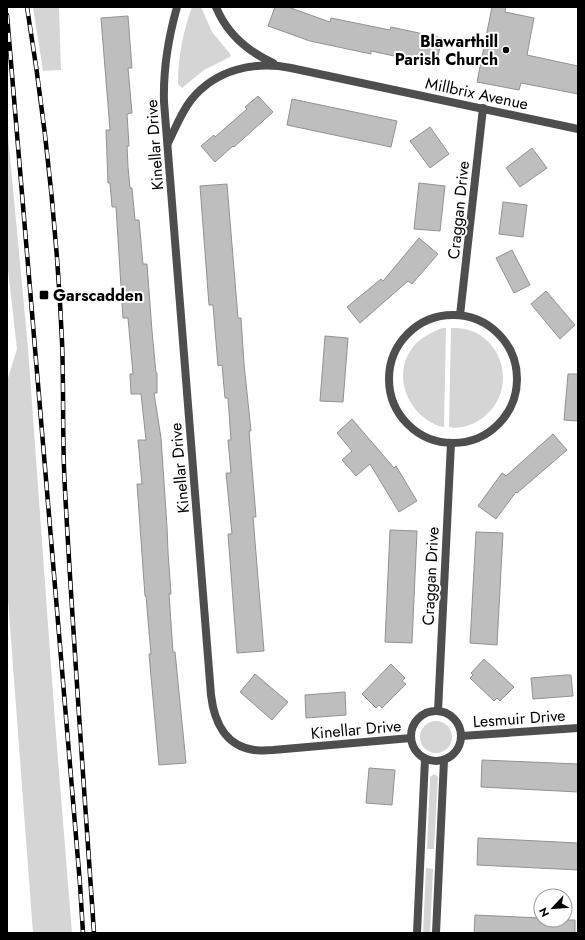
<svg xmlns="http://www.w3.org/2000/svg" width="585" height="940" font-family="Jost,sans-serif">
  <rect width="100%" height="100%" fill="#fff"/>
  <!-- green -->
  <g fill="#d5d5d5">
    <path d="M 33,7 L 59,7 L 61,70 L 43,71 Z"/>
    <path d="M 192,7 L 201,7 L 212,32 L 231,55 L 230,57 L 204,70 L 182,88 L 178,84 C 178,58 183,31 192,7 Z"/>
    <path d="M 7,125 L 28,348 L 56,735 L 72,933 L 33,933 L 7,586 L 7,381 L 17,349 L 7,261 Z"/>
    <path d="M 442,328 L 446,328 L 444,427 C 436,426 428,421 422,416 C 402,398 396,369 413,347 C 421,337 431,333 442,328 Z"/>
    <path d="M 451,328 C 503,325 523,394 478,421 C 469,426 459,429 449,427 Z"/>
    <circle cx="436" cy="737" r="16"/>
    <path d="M 434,774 L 438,777 L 434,849 L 427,849 L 430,777 Z"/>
    <path d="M 426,868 L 433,869 L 430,933 L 423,933 Z"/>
  </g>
  <!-- building -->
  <g fill="#bebebe" stroke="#929292">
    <path d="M 275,7 L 288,7 L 330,22 L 331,18 L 390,30 L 391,27 L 442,38 L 436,65 L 371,51 L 371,54 L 310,41 L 268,26 Z"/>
    <path d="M 492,7 L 506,7 L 505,12 L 534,18 L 527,55 L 578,66 L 578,94 L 521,83 L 519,90 L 477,82 Z"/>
    <path d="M 128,16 L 132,68 L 128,68 L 132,113 L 127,114 L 129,146 L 127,146 L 128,167 L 130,188 L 132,188 L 135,220 L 139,220 L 143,264 L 147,264 L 152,331 L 156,373 L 157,373 L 157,393 L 154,393 L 161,438 L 167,527 L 168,552 L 171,594 L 169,594 L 173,652 L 175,652 L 186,763 L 159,765 L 149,654 L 151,654 L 146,596 L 145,596 L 137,484 L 142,484 L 138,440 L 146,440 L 141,394 L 131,394 L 130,374 L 133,374 L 128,318 L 123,318 L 116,207 L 112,207 L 110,183 L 108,183 L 106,130 L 110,130 L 101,18 Z"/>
    <path d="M 258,96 L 273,112 L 234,147 L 233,146 L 215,162 L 201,146 L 214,135 L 215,137 L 247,109 L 245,107 Z"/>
    <path d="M 292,99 L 397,121 L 391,147 L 287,125 Z"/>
    <path d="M 430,127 L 449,154 L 430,168 L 410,141 Z"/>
    <path d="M 532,148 L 547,168 L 520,187 L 506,168 Z"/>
    <path d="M 419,183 L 445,186 L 440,231 L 414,229 Z"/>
    <path d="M 227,184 L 238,318 L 241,318 L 244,364 L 251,431 L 249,431 L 256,517 L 253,517 L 264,651 L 237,653 L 228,534 L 232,534 L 226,473 L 231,473 L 228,440 L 231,440 L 228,398 L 225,398 L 222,365 L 218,366 L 213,305 L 209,305 L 200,186 Z"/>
    <path d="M 503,202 L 527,205 L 523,237 L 499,234 Z"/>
    <path d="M 419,238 L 438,254 L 412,284 L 408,281 L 360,323 L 347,307 L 381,279 L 383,281 Z"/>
    <path d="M 512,250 L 530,285 L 514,293 L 496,258 Z"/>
    <path d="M 546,291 L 575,325 L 560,339 L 531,304 Z"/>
    <path d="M 325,336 L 348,338 L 343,402 L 320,401 Z"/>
    <path d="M 568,374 L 578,374 L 578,421 L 564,420 Z"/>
    <path d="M 352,419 L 394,468 L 396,466 L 417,501 L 399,512 L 370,464 L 356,476 L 342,460 L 352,451 L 337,433 Z"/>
    <path d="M 553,434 L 567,450 L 517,493 L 516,492 L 496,519 L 478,506 L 502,473 L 506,476 Z"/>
    <path d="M 390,530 L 417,531 L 412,643 L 385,642 Z"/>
    <path d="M 476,532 L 503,533 L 497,645 L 470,643 Z"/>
    <path d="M 484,659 L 514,687 L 500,701 L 497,698 L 494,701 L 470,678 L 473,675 L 471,673 Z"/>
    <path d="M 391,664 L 405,678 L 402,681 L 406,684 L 382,708 L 379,705 L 376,708 L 362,694 Z"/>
    <path d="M 255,674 L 288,702 L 272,720 L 240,692 Z"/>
    <path d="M 565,675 L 571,675 L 573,696 L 533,699 L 531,678 Z"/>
    <path d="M 345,692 L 346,715 L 306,718 L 305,695 Z"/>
    <path d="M 482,760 L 578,764 L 578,792 L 481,787 Z"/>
    <path d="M 369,768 L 395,770 L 392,805 L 366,803 Z"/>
    <path d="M 478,838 L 578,843 L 578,870 L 477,865 Z"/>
    <path d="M 475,915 L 541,918 L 541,920 L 575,920 L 575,933 L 474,933 Z"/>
  </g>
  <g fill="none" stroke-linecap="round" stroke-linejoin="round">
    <!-- minor -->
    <g stroke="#4e4e4e" stroke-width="8">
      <path d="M 177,7 C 168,39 163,69 164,102 L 211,695 C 214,721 225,746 254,750 C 260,751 267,750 273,750 L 411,738"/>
      <path d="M 216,7 C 227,34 247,51 273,63"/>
      <path d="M 168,143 C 175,129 181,113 191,100 C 216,69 254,61 291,68 L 578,129"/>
      <path d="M 460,315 L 483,108"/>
      <circle cx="453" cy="379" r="64"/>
      <path d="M 438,711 L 451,443"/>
      <circle cx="436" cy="736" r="25"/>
      <path d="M 461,736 L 578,728"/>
      <path d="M 417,933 L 425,759"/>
      <path d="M 436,933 L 444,760"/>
    </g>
    <!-- rail casing -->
    <g stroke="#000" stroke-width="4.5">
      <g id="rail">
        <path d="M 27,7 C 45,118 57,229 62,341 C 64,391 62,441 65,490 C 73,638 84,786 94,933"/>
        <path d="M 7,15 L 80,884 L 83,933"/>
      </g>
    </g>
    <!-- rail -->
    <use href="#rail" stroke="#fff" stroke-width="3" stroke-dasharray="9" stroke-linecap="butt"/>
  </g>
  <!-- markers -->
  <g fill="#000" stroke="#fff" stroke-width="1.5">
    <circle cx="506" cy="50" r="4"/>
    <rect x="39" y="290" width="10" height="10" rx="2"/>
  </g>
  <g text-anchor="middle" stroke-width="4" stroke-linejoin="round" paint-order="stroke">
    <!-- poi labels -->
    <g font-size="16" font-weight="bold" fill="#000" stroke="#fff" text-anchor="end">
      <text x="498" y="47">Blawarthill<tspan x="498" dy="18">Parish Church</tspan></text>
      <text x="53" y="301" text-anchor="start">Garscadden</text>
    </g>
    <!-- street labels -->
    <g font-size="16" fill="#000" stroke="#fff">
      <text transform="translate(477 93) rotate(12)" y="6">Millbrix Avenue</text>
      <text transform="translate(154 145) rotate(-94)" y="6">Kinellar Drive</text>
      <text transform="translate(458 210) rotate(-84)" y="6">Craggan Drive</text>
      <text transform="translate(179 468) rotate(-95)" y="6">Kinellar Drive</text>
      <text transform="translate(430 576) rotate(-87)" y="6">Craggan Drive</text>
      <text transform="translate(519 718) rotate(-4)" y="6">Lesmuir Drive</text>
      <text transform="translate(356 729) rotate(-5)" y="6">Kinellar Drive</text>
    </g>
  </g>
  <!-- border -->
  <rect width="585" height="940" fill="none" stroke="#000000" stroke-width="16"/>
  <!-- north arrow -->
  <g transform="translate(553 908) rotate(244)"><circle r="19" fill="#ffffff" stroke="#999999"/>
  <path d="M0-3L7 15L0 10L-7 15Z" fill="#000000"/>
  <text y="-6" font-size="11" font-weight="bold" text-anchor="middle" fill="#000000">N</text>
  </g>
</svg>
